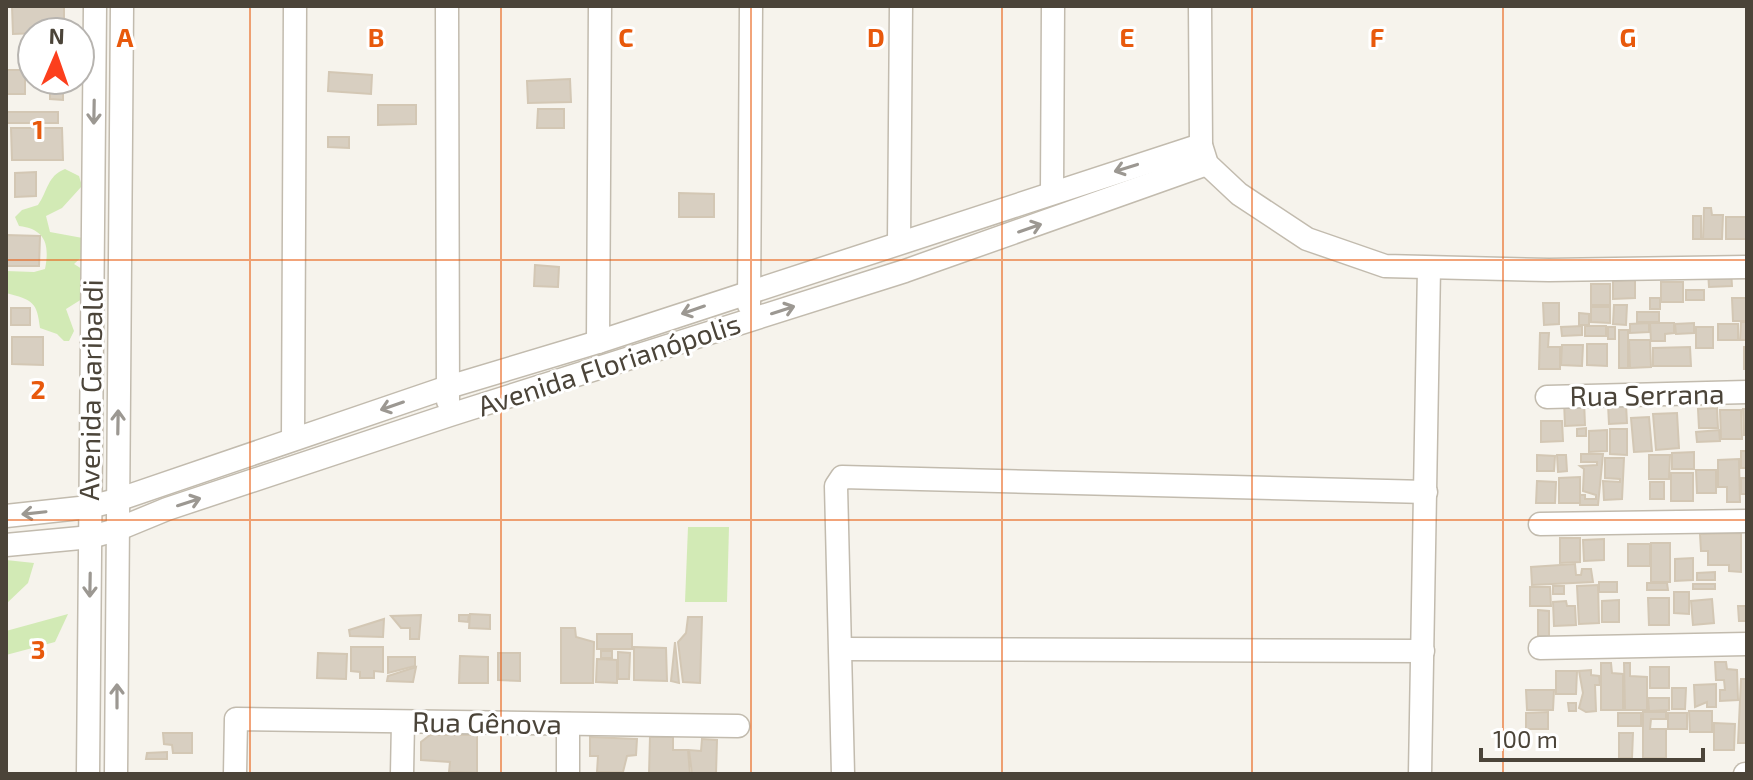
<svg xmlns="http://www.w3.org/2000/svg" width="1753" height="780" font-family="'Exo 2',sans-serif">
  <rect width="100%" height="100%" fill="#f6f3ec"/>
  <!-- green -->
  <g fill="#d2eab5">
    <path d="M 65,169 L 79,176 L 82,186 L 62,208 L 46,216 L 50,232 L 88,239 L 86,253 L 74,264 L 82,269 L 82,299 L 66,309 L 74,331 L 69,341 L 64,341 L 57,334 L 40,328 C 37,302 33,300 6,293 L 6,271 L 34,272 L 45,269 C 50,244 45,229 19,226 L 15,217 L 22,210 L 38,205 C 48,191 47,176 65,169 Z"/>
    <path d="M 688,527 L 729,527 L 727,602 L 685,602 Z"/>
    <path d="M 6,560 L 34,563 L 28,583 L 6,604 Z"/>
    <path d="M 68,614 L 55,642 L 6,655 L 6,631 Z"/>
  </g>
  <!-- building -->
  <g fill="#d8cfc1" stroke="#d3c7b4" stroke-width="2">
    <path d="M 12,6 L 64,6 L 64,32 L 13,34 Z"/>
    <rect x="6" y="70" width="19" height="24"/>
    <path d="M 329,72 L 372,75 L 371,94 L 328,91 Z"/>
    <path d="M 570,79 L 571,102 L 528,103 L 527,81 Z"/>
    <path d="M 50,85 L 63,85 L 63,100 L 50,99 Z"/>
    <path d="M 378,105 L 416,105 L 416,124 L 378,125 Z"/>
    <path d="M 538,109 L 564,109 L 564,128 L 537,128 Z"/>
    <rect x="6" y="112" width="52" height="11"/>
    <path d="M 11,128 L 62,128 L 63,160 L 12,160 Z"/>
    <path d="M 328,137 L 349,137 L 349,148 L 328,147 Z"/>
    <path d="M 36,172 L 36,196 L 15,197 L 15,173 Z"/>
    <path d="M 679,193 L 714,194 L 714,217 L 679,217 Z"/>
    <path d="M 1704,208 L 1711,208 L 1712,215 L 1723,215 L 1722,239 L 1703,239 Z"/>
    <rect x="1693" y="216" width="8" height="23"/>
    <rect x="1726" y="217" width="21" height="22"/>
    <path d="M 6,235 L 40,236 L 39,266 L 6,266 Z"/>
    <path d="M 535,265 L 559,267 L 558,287 L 534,286 Z"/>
    <path d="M 1731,270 L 1732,286 L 1709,287 L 1708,271 Z"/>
    <path d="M 1635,280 L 1635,298 L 1613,299 L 1613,281 Z"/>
    <rect x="1661" y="282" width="22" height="20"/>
    <rect x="1591" y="284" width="19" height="21"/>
    <rect x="1686" y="290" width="18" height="10"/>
    <rect x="1650" y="298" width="10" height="11"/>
    <path d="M 1732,298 L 1747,298 L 1747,321 L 1733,321 Z"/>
    <path d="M 1543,303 L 1559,303 L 1559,324 L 1544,325 Z"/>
    <path d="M 1614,305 L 1627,305 L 1626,325 L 1613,324 Z"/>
    <path d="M 1591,307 L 1610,307 L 1610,323 L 1591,322 Z"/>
    <rect x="11" y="308" width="19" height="17"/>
    <rect x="1637" y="312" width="22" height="10"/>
    <path d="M 1579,313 L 1589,314 L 1589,325 L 1579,325 Z"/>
    <path d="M 1741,322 L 1747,322 L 1747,340 L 1740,340 Z"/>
    <path d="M 1649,323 L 1649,332 L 1630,333 L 1630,324 Z"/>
    <path d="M 1650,323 L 1674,323 L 1674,333 L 1665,334 L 1665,341 L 1651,341 Z"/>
    <path d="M 1694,323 L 1694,333 L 1676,334 L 1675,324 Z"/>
    <rect x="1718" y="324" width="20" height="16"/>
    <path d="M 1582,326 L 1582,335 L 1562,336 L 1561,327 Z"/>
    <rect x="1585" y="326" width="21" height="10"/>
    <rect x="1608" y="327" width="7" height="12"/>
    <rect x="1696" y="327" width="17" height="21"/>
    <rect x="1619" y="330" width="9" height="38"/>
    <path d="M 1540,333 L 1549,333 L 1548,347 L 1560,347 L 1560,369 L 1539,369 Z"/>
    <path d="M 12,337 L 43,337 L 43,365 L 12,364 Z"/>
    <path d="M 1629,340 L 1650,340 L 1651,367 L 1630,368 Z"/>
    <path d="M 1587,344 L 1607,344 L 1607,366 L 1587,365 Z"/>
    <path d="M 1562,345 L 1583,345 L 1582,366 L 1561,365 Z"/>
    <path d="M 1690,347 L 1691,366 L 1653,366 L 1653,348 Z"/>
    <rect x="1744" y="347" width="3" height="22"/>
    <path d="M 1584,400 L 1585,425 L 1565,426 L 1564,401 Z"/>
    <path d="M 1608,404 L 1626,404 L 1627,423 L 1609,424 Z"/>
    <path d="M 1717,408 L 1718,428 L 1699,428 L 1698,409 Z"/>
    <path d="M 1743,409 L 1747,409 L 1747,435 L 1744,435 Z"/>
    <path d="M 1720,410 L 1741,410 L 1742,439 L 1721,439 Z"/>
    <path d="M 1677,413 L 1679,448 L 1656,450 L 1653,414 Z"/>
    <path d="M 1649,417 L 1652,451 L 1634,452 L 1631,418 Z"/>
    <path d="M 1541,421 L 1562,421 L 1563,441 L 1541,442 Z"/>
    <path d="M 1586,428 L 1586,436 L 1577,436 L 1577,429 Z"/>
    <path d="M 1610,429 L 1627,429 L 1627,455 L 1610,454 Z"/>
    <path d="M 1607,430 L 1607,451 L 1589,452 L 1589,431 Z"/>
    <path d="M 1719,430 L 1720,441 L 1697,442 L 1696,432 Z"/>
    <rect x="1741" y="451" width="6" height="17"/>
    <path d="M 1694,452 L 1694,469 L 1672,469 L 1672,453 Z"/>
    <path d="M 1581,454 L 1603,454 L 1598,505 L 1580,505 L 1580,495 L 1585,495 L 1585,499 L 1596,499 L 1596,495 L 1583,491 L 1584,469 L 1580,466 L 1597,465 L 1597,462 L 1581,462 Z"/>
    <path d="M 1537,455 L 1555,456 L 1554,471 L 1537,471 Z"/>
    <path d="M 1557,455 L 1566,455 L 1567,471 L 1558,472 Z"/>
    <path d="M 1649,455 L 1670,455 L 1669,479 L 1649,479 Z"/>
    <path d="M 1605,458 L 1624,458 L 1622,499 L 1604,500 L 1603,481 L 1620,482 L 1620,479 L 1605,478 Z"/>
    <path d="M 1739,459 L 1740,502 L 1727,502 L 1727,487 L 1718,487 L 1718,460 Z"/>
    <path d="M 1696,470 L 1716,470 L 1716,493 L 1697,493 Z"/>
    <rect x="1671" y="473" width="22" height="28"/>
    <path d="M 1580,477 L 1580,503 L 1559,503 L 1559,478 Z"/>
    <rect x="1741" y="478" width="6" height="16"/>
    <path d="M 1537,481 L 1556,482 L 1555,503 L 1536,503 Z"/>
    <rect x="1650" y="482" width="14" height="17"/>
    <path d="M 1741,533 L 1741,572 L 1729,571 L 1729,565 L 1708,565 L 1708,551 L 1701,551 L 1700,534 Z"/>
    <path d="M 1560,538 L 1580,538 L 1580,562 L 1560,563 Z"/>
    <path d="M 1604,539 L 1604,560 L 1584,561 L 1583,540 Z"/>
    <rect x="1651" y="543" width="19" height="39"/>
    <rect x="1628" y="544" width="22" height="22"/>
    <path d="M 1693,558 L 1693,580 L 1675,581 L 1675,559 Z"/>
    <path d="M 1575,564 L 1576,575 L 1581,575 L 1582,569 L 1591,569 L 1593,582 L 1532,585 L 1531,567 Z"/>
    <path d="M 1715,572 L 1715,580 L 1697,580 L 1697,573 Z"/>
    <rect x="1599" y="582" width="18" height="10"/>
    <path d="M 1647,583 L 1667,583 L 1668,590 L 1647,590 Z"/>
    <rect x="1693" y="584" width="22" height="5"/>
    <path d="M 1598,585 L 1599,623 L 1579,624 L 1577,586 Z"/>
    <rect x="1553" y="586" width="11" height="8"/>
    <path d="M 1530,587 L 1550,587 L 1551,606 L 1530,606 Z"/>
    <path d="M 1674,592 L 1689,592 L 1689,614 L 1674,613 Z"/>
    <path d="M 1648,598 L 1669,598 L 1669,625 L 1649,625 Z"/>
    <path d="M 1712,599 L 1714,623 L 1693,625 L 1691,601 Z"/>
    <path d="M 1619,600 L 1619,622 L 1602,622 L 1602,601 Z"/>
    <path d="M 1566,601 L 1567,606 L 1575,606 L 1576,625 L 1554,626 L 1553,602 Z"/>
    <path d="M 1738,606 L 1747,606 L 1747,621 L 1739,621 Z"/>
    <path d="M 1538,610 L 1549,611 L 1549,636 L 1538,636 Z"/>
    <path d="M 470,614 L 490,615 L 490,629 L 469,628 Z"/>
    <path d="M 421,615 L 419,639 L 410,639 L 410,628 L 401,628 L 391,616 Z"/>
    <path d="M 459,615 L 469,615 L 468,622 L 459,621 Z"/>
    <path d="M 688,617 L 702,617 L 700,683 L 683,682 L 678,642 L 686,633 Z"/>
    <path d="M 384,619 L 383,637 L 350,636 L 349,630 Z"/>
    <path d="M 561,628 L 575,628 L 576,637 L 594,642 L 593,683 L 561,683 Z"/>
    <rect x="597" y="634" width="35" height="15"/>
    <path d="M 675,642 L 679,683 L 671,681 Z"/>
    <path d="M 351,647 L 383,647 L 383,672 L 374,671 L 374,678 L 360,678 L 360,672 L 351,671 Z"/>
    <path d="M 634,647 L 666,648 L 667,681 L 634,680 Z"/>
    <rect x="601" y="651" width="11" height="7"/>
    <path d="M 618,652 L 630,653 L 629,679 L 618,679 Z"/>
    <path d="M 318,653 L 347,654 L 346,679 L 317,678 Z"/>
    <path d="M 498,653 L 520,653 L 520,681 L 498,680 Z"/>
    <path d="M 460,656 L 488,657 L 488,683 L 459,683 Z"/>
    <path d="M 388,657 L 415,657 L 415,666 L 388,673 Z"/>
    <path d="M 597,659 L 617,660 L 617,683 L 596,682 Z"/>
    <path d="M 1715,662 L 1726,662 L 1727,669 L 1737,670 L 1738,700 L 1720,701 L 1720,690 L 1725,690 L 1724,680 L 1716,680 Z"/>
    <path d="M 1601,663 L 1611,663 L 1612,673 L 1623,674 L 1623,710 L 1601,710 Z"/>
    <path d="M 1624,663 L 1630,663 L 1630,676 L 1647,677 L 1647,710 L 1625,710 Z"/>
    <path d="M 416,667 L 413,682 L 387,681 L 388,676 Z"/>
    <rect x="1650" y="667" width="19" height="21"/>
    <path d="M 1591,670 L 1591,675 L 1599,676 L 1600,685 L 1595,685 L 1596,711 L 1586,712 L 1579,708 L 1583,693 L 1579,671 Z"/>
    <path d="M 1556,671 L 1577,671 L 1576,694 L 1556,694 Z"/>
    <path d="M 1741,679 L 1747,679 L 1747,743 L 1738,743 Z"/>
    <path d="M 1716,684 L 1716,707 L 1707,707 L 1707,702 L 1695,707 L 1694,685 Z"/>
    <path d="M 1672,688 L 1686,688 L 1685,709 L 1672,709 Z"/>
    <path d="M 1526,690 L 1554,690 L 1553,710 L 1527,710 Z"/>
    <path d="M 1648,698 L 1669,698 L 1669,710 L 1649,711 Z"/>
    <path d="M 1568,703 L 1576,703 L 1576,711 L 1569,711 Z"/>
    <path d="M 1689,711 L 1712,711 L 1712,732 L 1690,732 Z"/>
    <path d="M 1548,712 L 1548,729 L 1526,729 L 1526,713 Z"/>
    <path d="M 1643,712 L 1666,712 L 1666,719 L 1651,719 L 1650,729 L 1666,729 L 1666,758 L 1643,758 Z"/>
    <rect x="1618" y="713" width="23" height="13"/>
    <rect x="1668" y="713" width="19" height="16"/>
    <path d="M 1714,723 L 1735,724 L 1734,750 L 1714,750 Z"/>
    <path d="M 163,733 L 192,733 L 192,753 L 173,753 L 172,745 L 164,744 Z"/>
    <path d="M 1619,733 L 1633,733 L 1632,758 L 1619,758 Z"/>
    <path d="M 430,735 L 477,735 L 477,773 L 449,772 L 450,762 L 421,760 L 421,742 Z"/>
    <path d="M 590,737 L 637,739 L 636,755 L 627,756 L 623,772 L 597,772 L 598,756 L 590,756 Z"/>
    <path d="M 650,737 L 673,737 L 673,750 L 688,750 L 690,774 L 649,774 Z"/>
    <path d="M 702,739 L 717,740 L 716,774 L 692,774 L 689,750 L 701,751 Z"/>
    <path d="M 167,752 L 167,759 L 146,759 L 147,753 Z"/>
  </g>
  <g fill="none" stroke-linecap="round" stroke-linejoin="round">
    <!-- minor casing -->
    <g stroke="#c2bbae" stroke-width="25">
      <g id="minor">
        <path d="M 447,6 L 448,401"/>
        <path d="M 1200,6 L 1201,145 L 1207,164 L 1239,194 L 1307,239 L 1385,266 L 1549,270 L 1747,267"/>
        <path d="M 1052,191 L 1053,6"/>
        <path d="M 899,241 L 901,6"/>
        <path d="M 749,305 L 751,6"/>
        <path d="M 598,342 L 600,6"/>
        <path d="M 1547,397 L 1747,392"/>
        <path d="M 293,439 L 295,6"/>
        <path d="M 6,516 L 89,507 L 117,500 L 445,388 L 598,342 L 1201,145"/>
        <path d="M 1540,524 L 1747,521"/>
        <path d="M 6,545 L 91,537 L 116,530 L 167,509 L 450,415 L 905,271 L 1207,164"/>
        <path d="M 1540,648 L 1747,644"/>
        <path d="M 841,649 L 1423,651"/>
        <path d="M 88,774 L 95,6"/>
        <path d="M 116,774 L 122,6"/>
        <path d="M 235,774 L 236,719 L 738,726"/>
        <path d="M 402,774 L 403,722"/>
        <path d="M 568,774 L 568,724"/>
        <path d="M 843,774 L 836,486 L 842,477 L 1426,492"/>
        <path d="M 1420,774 L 1429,268"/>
        <path d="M 1745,774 L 1747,774"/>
      </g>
    </g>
    <!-- minor -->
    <use href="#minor" stroke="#fff" stroke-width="22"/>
  </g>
  <!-- one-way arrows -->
  <defs><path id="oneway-shaft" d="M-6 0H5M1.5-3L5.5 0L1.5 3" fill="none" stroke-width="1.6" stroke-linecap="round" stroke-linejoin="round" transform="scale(2)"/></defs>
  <g stroke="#9c9892">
    <use href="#oneway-shaft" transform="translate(94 112) rotate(91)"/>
    <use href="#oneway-shaft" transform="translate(1126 168) rotate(163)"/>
    <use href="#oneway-shaft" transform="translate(1030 228) rotate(-19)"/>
    <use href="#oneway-shaft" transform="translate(693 310) rotate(161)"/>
    <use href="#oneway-shaft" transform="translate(783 310) rotate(-18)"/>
    <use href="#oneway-shaft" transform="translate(392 406) rotate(161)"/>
    <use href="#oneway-shaft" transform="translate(118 422) rotate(-89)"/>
    <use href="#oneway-shaft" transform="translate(189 502) rotate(-18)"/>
    <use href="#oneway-shaft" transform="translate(34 513) rotate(174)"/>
    <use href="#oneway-shaft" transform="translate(90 585) rotate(91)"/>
    <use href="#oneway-shaft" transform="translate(117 696) rotate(-90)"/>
  </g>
  <!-- grid -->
  <path fill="none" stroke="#e8590c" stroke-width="2" stroke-opacity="0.55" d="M 250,6 L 250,774M 501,6 L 501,774M 751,6 L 751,774M 1002,6 L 1002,774M 1252,6 L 1252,774M 1503,6 L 1503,774M 6,260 L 1747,260M 6,520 L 1747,520"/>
  <g text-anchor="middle" stroke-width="6" stroke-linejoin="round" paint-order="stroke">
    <!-- street labels -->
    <g font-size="28" fill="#4b4439" stroke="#fff">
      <text transform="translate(609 365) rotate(-18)" y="10">Avenida Florianópolis</text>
      <text transform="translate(91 390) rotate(-89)" y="10">Avenida Garibaldi</text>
      <text transform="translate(1647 395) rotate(-1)" y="10">Rua Serrana</text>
      <text transform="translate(487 723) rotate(1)" y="10">Rua Gênova</text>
    </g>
  </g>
  <g font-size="26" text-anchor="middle" font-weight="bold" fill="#e8590c" stroke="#fff" stroke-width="6" stroke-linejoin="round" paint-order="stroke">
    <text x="125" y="47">A</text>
    <text x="376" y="47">B</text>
    <text x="626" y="47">C</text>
    <text x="876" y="47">D</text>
    <text x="1127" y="47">E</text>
    <text x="1377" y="47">F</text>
    <text x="1628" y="47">G</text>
    <text x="38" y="139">1</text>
    <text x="38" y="399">2</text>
    <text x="38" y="659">3</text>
  </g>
  <!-- border -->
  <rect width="1753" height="780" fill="none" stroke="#4b4439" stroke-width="16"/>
  <!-- north arrow -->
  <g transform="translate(56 56) rotate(2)"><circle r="38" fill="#ffffff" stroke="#b7b4b0" stroke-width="2"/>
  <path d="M0-6L14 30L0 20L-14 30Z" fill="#fc3f1d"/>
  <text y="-12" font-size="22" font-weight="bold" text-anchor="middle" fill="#4b4439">N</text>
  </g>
  <!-- scale -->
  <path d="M1481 748v12h222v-12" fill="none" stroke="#4b4439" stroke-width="4"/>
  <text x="1493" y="748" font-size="24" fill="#4b4439" stroke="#ffffff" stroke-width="6" paint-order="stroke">100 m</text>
</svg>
